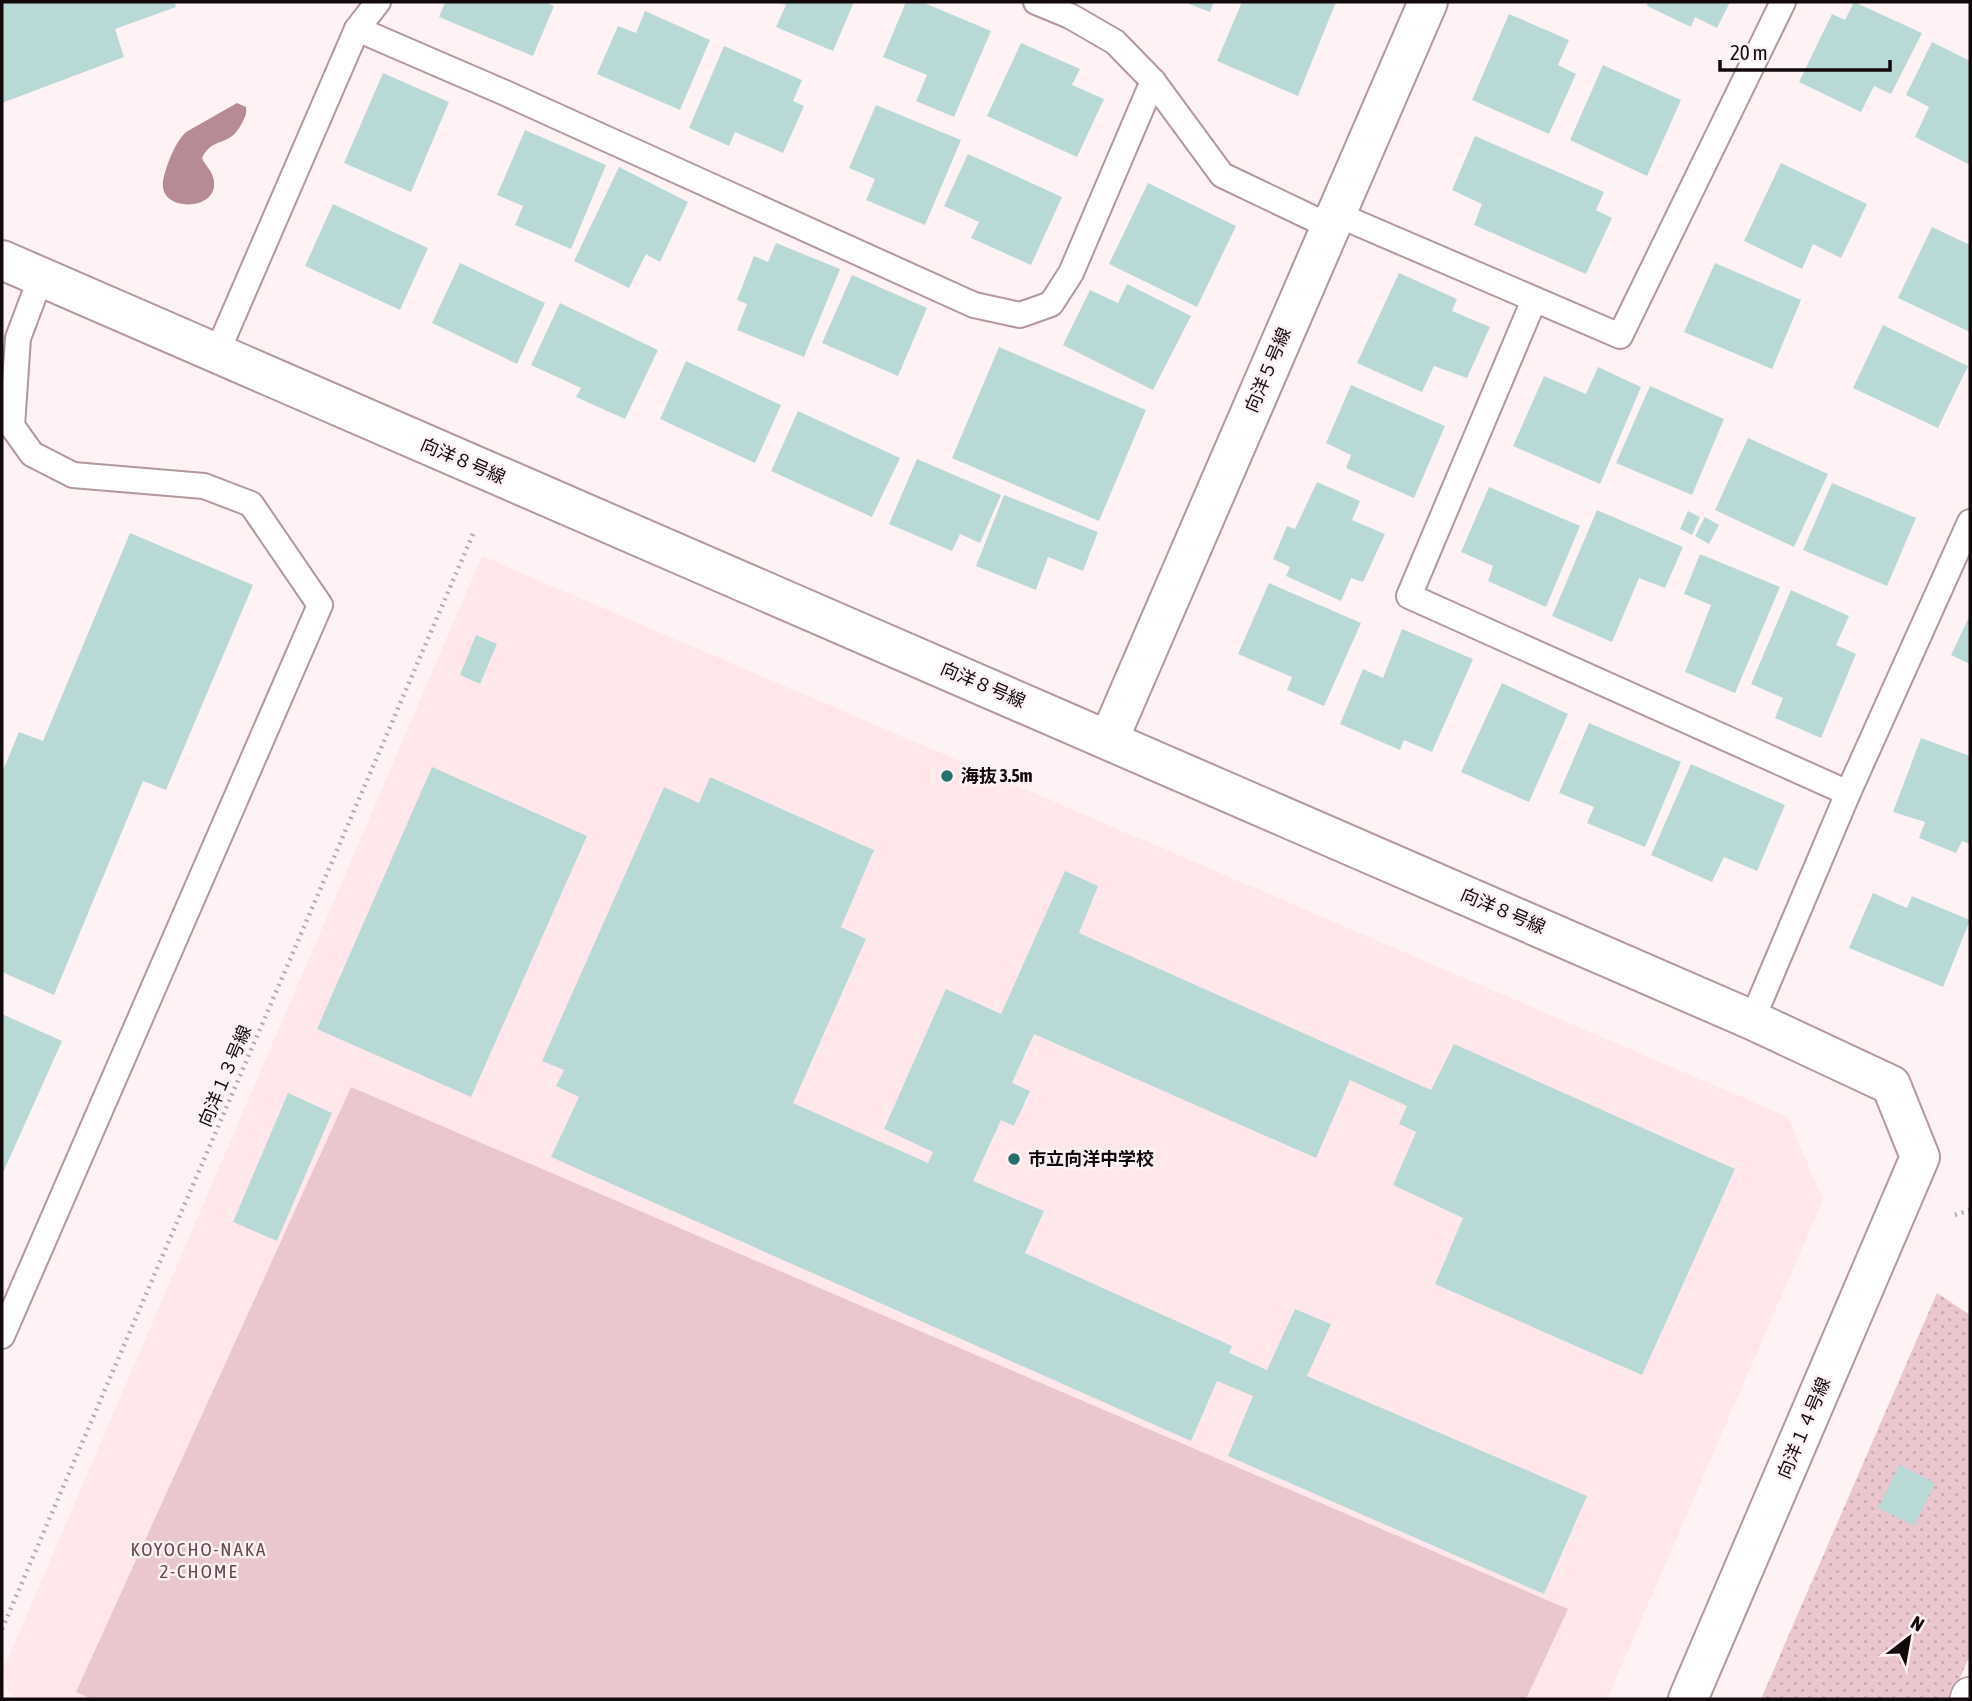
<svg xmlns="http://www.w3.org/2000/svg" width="1972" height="1701" font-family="'Asap Condensed','Noto Sans JP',sans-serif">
  <defs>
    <pattern id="grass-dots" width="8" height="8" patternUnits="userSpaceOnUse" patternTransform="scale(1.75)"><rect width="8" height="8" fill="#eac6ce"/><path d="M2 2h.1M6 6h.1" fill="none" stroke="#c8a9b0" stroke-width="1.8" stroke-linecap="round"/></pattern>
  </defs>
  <rect width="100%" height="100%" fill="#fff2f5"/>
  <!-- built -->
  <path fill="#ffe7ec" d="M 482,556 L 1788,1117 L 1823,1200 L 1607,1699 L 21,1699 L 9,1694 L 3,1670 Z"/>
  <!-- grass -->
  <path fill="url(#grass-dots)" d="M 1937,1293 L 1970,1315 L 1970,1655 L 1951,1699 L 1761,1699 Z"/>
  <!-- pitch -->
  <path fill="#eac6ce" d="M 351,1087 L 1568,1609 L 1526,1699 L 92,1699 L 76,1692 Z"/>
  <!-- water -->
  <path fill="#b68b96" d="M 237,103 L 246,107 C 247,114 245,117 242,123 C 229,149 213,135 202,158 C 205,165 211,170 213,177 C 223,210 165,213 163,187 C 162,180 165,173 167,166 C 172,153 176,142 186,132 Z"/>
  <!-- building -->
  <g fill="#b9d9d7">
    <path d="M 2,2 L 174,2 L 176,7 L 115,29 L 124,57 L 2,103 Z"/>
    <path d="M 445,2 L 544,2 L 554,6 L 533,56 L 439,17 Z"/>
    <path d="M 778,2 L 854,2 L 833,51 L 776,27 L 786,5 Z"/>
    <path d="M 906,2 L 922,2 L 991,31 L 954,117 L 916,101 L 927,75 L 883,57 Z"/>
    <path d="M 1184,2 L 1214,2 L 1210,12 Z"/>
    <path d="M 1242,2 L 1336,2 L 1298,96 L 1217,61 Z"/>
    <path d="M 1648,2 L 1730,2 L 1717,28 L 1695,17 L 1691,27 L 1647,6 Z"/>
    <path d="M 1854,2 L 1922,33 L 1891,94 L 1874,86 L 1861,112 L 1799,82 L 1832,14 L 1845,20 Z"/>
    <path d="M 645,11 L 710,40 L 680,110 L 597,74 L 618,26 L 636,33 Z"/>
    <path d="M 1509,14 L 1569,40 L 1558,65 L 1576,74 L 1549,134 L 1472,100 Z"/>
    <path d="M 1932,42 L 1970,61 L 1970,165 L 1915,137 L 1929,107 L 1906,95 Z"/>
    <path d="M 1021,43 L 1080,69 L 1072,85 L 1104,99 L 1077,157 L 987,116 Z"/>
    <path d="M 724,46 L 802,80 L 793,101 L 804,106 L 783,153 L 735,132 L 729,146 L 689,128 Z"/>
    <path d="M 1603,65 L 1681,100 L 1647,176 L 1570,140 Z"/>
    <path d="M 383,73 L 449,102 L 411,192 L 344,163 Z"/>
    <path d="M 876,105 L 961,140 L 925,225 L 866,200 L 875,179 L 849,168 Z"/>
    <path d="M 525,130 L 606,165 L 571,249 L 515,225 L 523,206 L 497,195 Z"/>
    <path d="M 1475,136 L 1604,192 L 1596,210 L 1612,218 L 1586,274 L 1474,225 L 1482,204 L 1452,190 Z"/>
    <path d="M 968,154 L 1062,197 L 1031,265 L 971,238 L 979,222 L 944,206 Z"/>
    <path d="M 1781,163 L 1867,204 L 1841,258 L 1813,244 L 1802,269 L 1744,241 Z"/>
    <path d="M 619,167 L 688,202 L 660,262 L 646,254 L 629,288 L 574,261 Z"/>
    <path d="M 1148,183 L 1236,226 L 1197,307 L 1109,264 Z"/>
    <path d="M 333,204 L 428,248 L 400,310 L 305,266 Z"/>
    <path d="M 1932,227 L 1970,245 L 1970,332 L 1898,298 Z"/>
    <path d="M 776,243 L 840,269 L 804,357 L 737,330 L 747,304 L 737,300 L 754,256 L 768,262 Z"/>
    <path d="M 460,263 L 545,303 L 517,364 L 432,323 Z"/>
    <path d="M 1715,263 L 1801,300 L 1772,369 L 1684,332 Z"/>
    <path d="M 1399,273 L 1457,299 L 1452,311 L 1490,327 L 1467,378 L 1434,366 L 1422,392 L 1357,363 Z"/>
    <path d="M 852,275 L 927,308 L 898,376 L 822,343 Z"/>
    <path d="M 1127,284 L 1191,316 L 1153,390 L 1063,345 L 1090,290 L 1118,303 Z"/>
    <path d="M 560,303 L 658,350 L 625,419 L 576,397 L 581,388 L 531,365 Z"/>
    <path d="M 1883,325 L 1968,366 L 1938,428 L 1853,388 Z"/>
    <path d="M 999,347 L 1146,410 L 1099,521 L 952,458 Z"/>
    <path d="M 686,361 L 781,405 L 755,463 L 660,419 Z"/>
    <path d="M 1598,367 L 1641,387 L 1600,484 L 1513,446 L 1544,376 L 1586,394 Z"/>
    <path d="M 1351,385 L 1445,426 L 1414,498 L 1346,468 L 1351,455 L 1326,443 Z"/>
    <path d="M 1650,386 L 1724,419 L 1692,495 L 1616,463 Z"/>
    <path d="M 798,411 L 900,458 L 872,517 L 771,471 Z"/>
    <path d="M 1748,438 L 1828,474 L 1794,547 L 1715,510 Z"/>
    <path d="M 917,459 L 1001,495 L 980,543 L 960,534 L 952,551 L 889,524 Z"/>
    <path d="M 1317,482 L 1360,501 L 1352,520 L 1385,534 L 1363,582 L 1351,578 L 1341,601 L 1286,576 L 1290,567 L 1273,559 L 1287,526 L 1295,529 Z"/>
    <path d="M 1832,483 L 1916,518 L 1887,586 L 1803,550 Z"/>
    <path d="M 1489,487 L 1580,526 L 1546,607 L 1488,581 L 1493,566 L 1461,552 Z"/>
    <path d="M 1004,495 L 1098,532 L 1083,571 L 1048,557 L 1036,590 L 976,566 Z"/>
    <path d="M 1597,510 L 1683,547 L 1665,588 L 1639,578 L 1612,642 L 1552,616 Z"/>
    <path d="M 1688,511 L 1700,517 L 1692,535 L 1680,529 Z"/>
    <path d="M 1705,517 L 1719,525 L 1709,544 L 1695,536 Z"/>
    <path d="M 130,533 L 253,585 L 166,790 L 143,781 L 54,995 L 2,972 L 2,773 L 19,732 L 43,741 Z"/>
    <path d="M 1700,554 L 1780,587 L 1735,693 L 1685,672 L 1711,605 L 1684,594 Z"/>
    <path d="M 1269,583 L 1361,623 L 1324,706 L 1287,690 L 1292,677 L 1238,654 Z"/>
    <path d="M 1791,590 L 1849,616 L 1836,645 L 1856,654 L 1821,738 L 1775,718 L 1783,698 L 1751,684 Z"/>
    <path d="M 1970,615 L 1970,664 L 1951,655 Z"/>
    <path d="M 1402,629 L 1473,659 L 1432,752 L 1404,740 L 1400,750 L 1340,724 L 1363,669 L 1383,678 Z"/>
    <path d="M 476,635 L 497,644 L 480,684 L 460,675 Z"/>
    <path d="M 1502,683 L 1568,714 L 1529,802 L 1461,772 Z"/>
    <path d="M 1589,723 L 1681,762 L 1645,847 L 1587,823 L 1594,807 L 1559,793 Z"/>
    <path d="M 1921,738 L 1970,756 L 1970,844 L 1962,841 L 1956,853 L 1919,838 L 1925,822 L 1893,812 Z"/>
    <path d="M 1691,764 L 1785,805 L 1757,871 L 1724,857 L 1712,882 L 1651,855 Z"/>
    <path d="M 432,767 L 587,836 L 471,1097 L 317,1029 Z"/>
    <path d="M 710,777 L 874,850 L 841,927 L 866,939 L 793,1103 L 928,1163 L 933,1152 L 884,1129 L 946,989 L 1001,1014 L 1065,871 L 1098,886 L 1079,933 L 1431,1090 L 1454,1044 L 1735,1169 L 1642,1375 L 1435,1284 L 1463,1218 L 1393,1185 L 1416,1132 L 1399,1124 L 1407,1106 L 1350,1080 L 1316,1158 L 1034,1034 L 1012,1083 L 1030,1091 L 1014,1126 L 1001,1120 L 973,1181 L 1044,1211 L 1025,1253 L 1232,1346 L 1229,1353 L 1267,1370 L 1295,1309 L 1331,1324 L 1307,1376 L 1587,1496 L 1544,1594 L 1228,1456 L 1253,1396 L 1217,1381 L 1191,1441 L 551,1157 L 579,1097 L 556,1086 L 564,1070 L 542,1061 L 664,787 L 699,803 Z"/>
    <path d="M 1873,893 L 1907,908 L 1912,896 L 1970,920 L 1943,987 L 1849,948 Z"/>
    <path d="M 2,1014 L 62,1041 L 2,1175 Z"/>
    <path d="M 288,1093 L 332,1113 L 277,1241 L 233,1222 Z"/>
    <path d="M 1899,1465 L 1935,1483 L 1914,1526 L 1878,1508 Z"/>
  </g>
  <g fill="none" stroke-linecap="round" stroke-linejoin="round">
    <!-- service casing -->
    <g stroke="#b3979d" stroke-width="28">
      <g id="service">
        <path d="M 1036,2 L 1070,16 L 1115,42 L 1153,81 L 1222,175 L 1331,227"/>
        <path d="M 357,29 L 503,92 L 974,305 L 1020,315 L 1051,304 L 1071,273 L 1153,81"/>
        <path d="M 1336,214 L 1620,336 L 1783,2"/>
        <path d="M 1534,300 L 1409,596 L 1848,793"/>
        <path d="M 216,355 L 357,29 L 378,2"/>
        <path d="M 1752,1020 L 1848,793 L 1970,522"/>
        <path d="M 2,1336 L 320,605 L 251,504 L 204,486 L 73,475 L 32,454 L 12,426 L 18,338 L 41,277"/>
      </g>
    </g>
    <!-- pedestrian casing -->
    <g stroke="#b3979d" stroke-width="40">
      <path id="pedestrian" d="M 1969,1699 L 1970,1696"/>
    </g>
    <!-- tertiary casing -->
    <g stroke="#b3979d" stroke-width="42">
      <g id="tertiary">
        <path d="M 2,260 L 1752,1020 L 1891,1085 L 1920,1157 L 1688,1699"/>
        <path d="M 1109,739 L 1428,2"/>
      </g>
    </g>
    <!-- path -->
    <g stroke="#b6abae" stroke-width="4.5" stroke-dasharray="2 5" stroke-linecap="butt">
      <path d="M 1955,1215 L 1970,1210"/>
      <path d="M 2,1629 L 473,534"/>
    </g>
    <!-- service -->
    <use href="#service" stroke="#fff" stroke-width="24"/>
    <!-- pedestrian -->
    <use href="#pedestrian" stroke="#fff" stroke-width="37"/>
    <!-- tertiary -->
    <use href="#tertiary" stroke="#fff" stroke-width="38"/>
  </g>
  <!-- markers -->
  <g fill="#256f6c" stroke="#fff2f5" stroke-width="2.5">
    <circle cx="947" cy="776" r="7"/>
    <circle cx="1014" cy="1159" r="7"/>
  </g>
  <g text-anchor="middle" stroke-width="5" stroke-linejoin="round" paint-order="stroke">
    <!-- street labels -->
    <g font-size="18" fill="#12090c" stroke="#fff2f5">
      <text transform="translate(1268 370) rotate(-67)" y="6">向洋５号線</text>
      <text transform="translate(463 461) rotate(23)" y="6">向洋８号線</text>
      <text transform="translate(983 685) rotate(23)" y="6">向洋８号線</text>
      <text transform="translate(1503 911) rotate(23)" y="6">向洋８号線</text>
      <text transform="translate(225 1076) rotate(-67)" y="6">向洋１３号線</text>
      <text transform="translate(1804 1428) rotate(-67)" y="6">向洋１４号線</text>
    </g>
    <!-- poi labels -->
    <g font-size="18" font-weight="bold" fill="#12090c" stroke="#fff2f5" text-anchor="start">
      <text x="961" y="782">海抜 3.5m</text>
      <text x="1028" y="1165">市立向洋中学校</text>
    </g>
    <!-- neighbourhood labels -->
    <g font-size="19" letter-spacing="2" fill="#62494f" stroke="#fff2f5">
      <text x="199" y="1556">KOYOCHO-NAKA<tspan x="199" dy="22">2-CHOME</tspan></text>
    </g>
  </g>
  <!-- border -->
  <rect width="1972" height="1701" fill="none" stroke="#12090c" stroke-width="7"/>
  <!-- north arrow -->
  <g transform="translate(1909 1638) rotate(31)" stroke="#fff2f5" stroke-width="5" paint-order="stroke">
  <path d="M0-5L12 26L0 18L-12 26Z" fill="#12090c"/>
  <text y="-10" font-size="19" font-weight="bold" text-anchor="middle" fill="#12090c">N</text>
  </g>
  <!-- scale -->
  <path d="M1720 60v10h170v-10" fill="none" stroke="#12090c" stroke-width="3.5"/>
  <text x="1730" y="60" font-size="21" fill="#12090c" stroke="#fff2f5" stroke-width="5" paint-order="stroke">20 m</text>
</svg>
